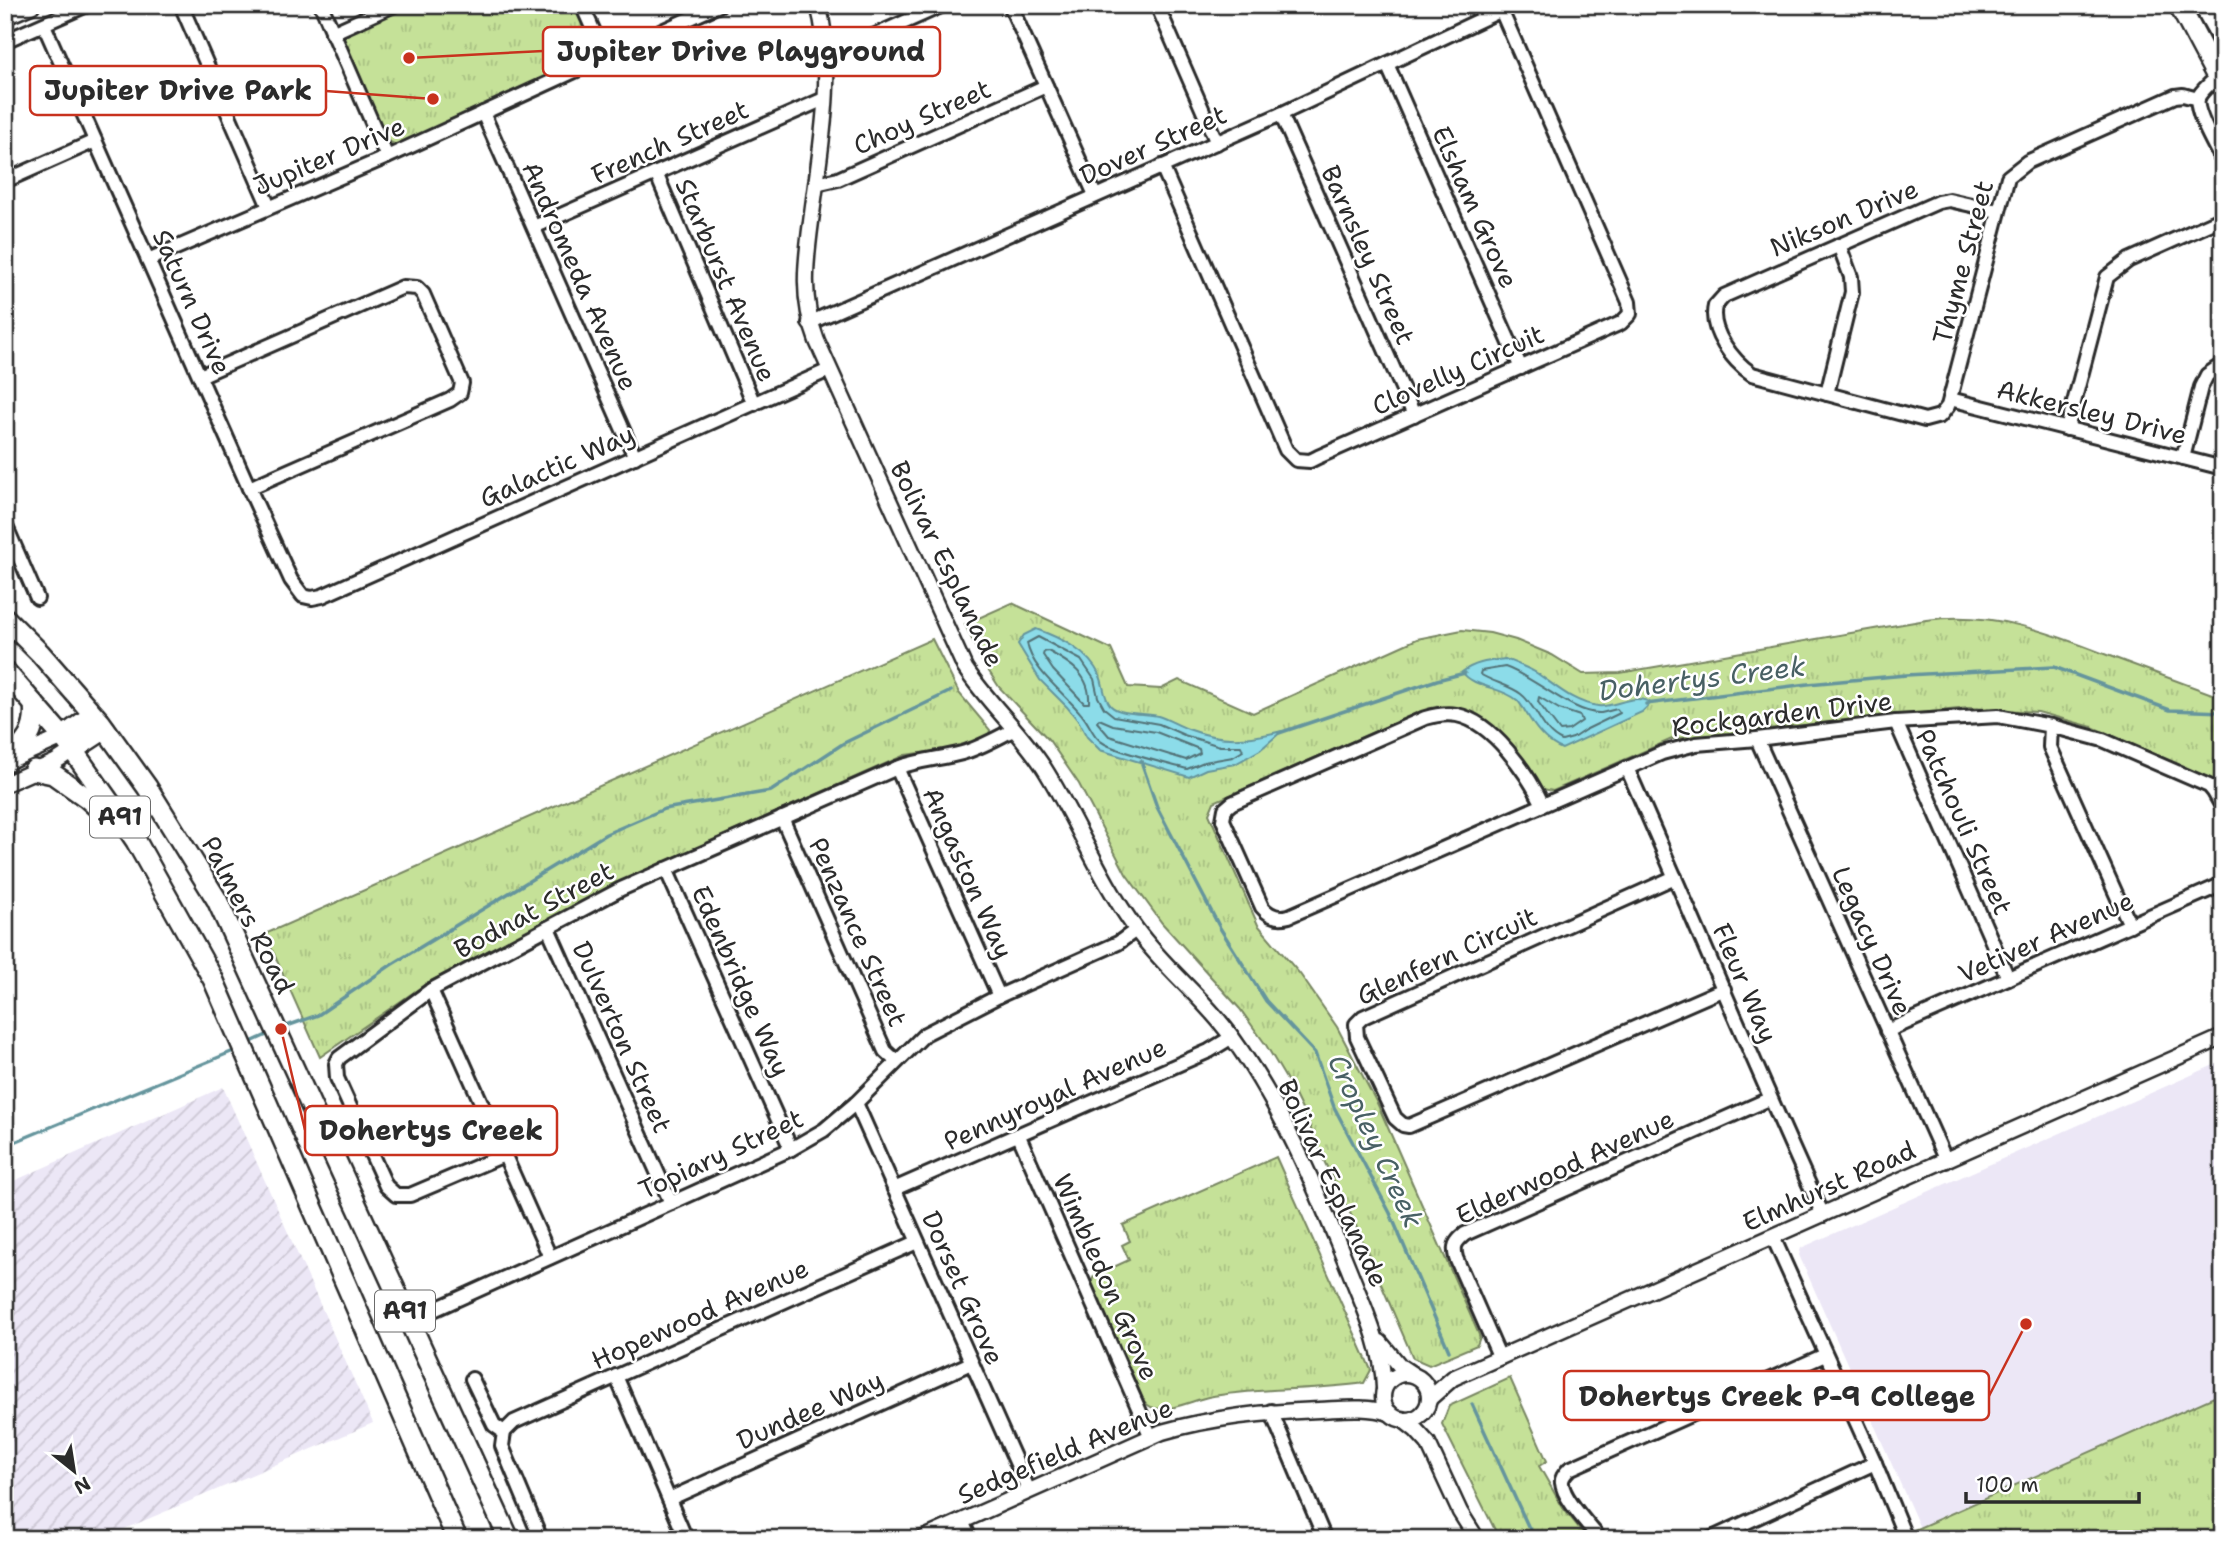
<svg xmlns="http://www.w3.org/2000/svg" width="2228" height="1544" font-family="'Shantell Sans',sans-serif">
  <defs>
    <pattern id="industrial-furrows" width="10" height="10" patternUnits="userSpaceOnUse" patternTransform="scale(1.75)"><rect width="10" height="10" fill="#ece7f6"/><path d="M-1 1l2-2M0 10L10 0M9 11l2-2" fill="none" stroke="#cbc6d3"/></pattern>
    <pattern id="park-tufts" width="24" height="20" patternUnits="userSpaceOnUse" patternTransform="scale(1.75)"><rect width="24" height="20" fill="#c5e198"/><path d="M3 7l-1-3M5 7V3M7 7l1-3M15 17l-1-3M17 17v-4M19 17l1-3" fill="none" stroke="#a9c183"/></pattern>
  </defs>
  <rect width="100%" height="100%" fill="#fff"/>
  <filter id="ink" filterUnits="userSpaceOnUse"><feTurbulence type="fractalNoise" baseFrequency=".0143" numOctaves="2"/><feDisplacementMap in="SourceGraphic" scale="14" xChannelSelector="R" yChannelSelector="G"/><feConvolveMatrix kernelMatrix="1 2 1 2 8 2 1 2 1" color-interpolation-filters="sRGB"/></filter>
  <g filter="url(#ink)">
    <!-- built -->
    <path fill="#ece7f6" d="M 2223,1061 L 2223,1393 L 1920,1528 L 1799,1255 L 1801,1248 Z"/>
    <!-- industrial -->
    <path fill="url(#industrial-furrows)" d="M 223,1087 L 373,1423 L 101,1539 L 5,1539 L 5,1185 Z"/>
    <!-- park -->
    <g fill="url(#park-tufts)" stroke="#788662" stroke-width="2">
      <path d="M 405,5 L 576,5 L 593,47 L 585,62 L 399,144 L 394,144 L 386,140 L 342,41 L 348,31 Z"/>
      <path d="M 1012,603 L 1111,649 L 1128,687 L 1161,689 L 1179,680 L 1253,713 L 1417,639 L 1462,630 L 1490,633 L 1516,640 L 1552,655 L 1583,674 L 1620,673 L 1926,620 C 1992,611 2046,631 2107,655 C 2142,668 2177,681 2212,694 L 2223,694 L 2223,784 L 2092,727 L 2038,712 L 1968,708 L 1672,739 L 1553,791 L 1543,789 C 1507,745 1484,697 1419,712 L 1214,802 L 1209,814 L 1258,925 L 1300,974 L 1337,1027 L 1378,1105 L 1480,1337 L 1477,1345 L 1429,1365 L 1413,1358 L 1353,1219 L 1325,1163 L 1308,1122 L 1291,1087 L 1266,1045 L 1240,1009 L 1162,923 L 1126,874 L 1079,784 L 1049,740 L 999,687 L 981,659 L 965,624 Z"/>
      <path d="M 932,639 L 959,693 L 990,730 L 989,735 L 961,748 L 905,755 L 617,883 L 427,983 L 320,1057 L 265,934 Z"/>
      <path d="M 1276,1157 L 1371,1370 L 1364,1383 C 1312,1391 1260,1387 1208,1397 C 1189,1401 1156,1419 1144,1401 L 1091,1283 L 1094,1276 L 1129,1260 L 1122,1245 L 1130,1241 L 1123,1225 Z"/>
      <path d="M 1510,1378 L 1547,1461 L 1539,1466 L 1563,1508 L 1588,1539 L 1501,1539 L 1495,1530 L 1442,1424 L 1449,1406 Z"/>
      <path d="M 2223,1393 L 2223,1539 L 1918,1539 L 1914,1530 Z"/>
    </g>
    <!-- water -->
    <g fill="#8cdce9" stroke="#65959d" stroke-width="2">
      <path d="M 1036,629 C 1061,638 1088,651 1100,676 C 1104,685 1103,697 1111,706 C 1120,715 1145,713 1158,716 C 1168,719 1177,725 1188,729 C 1223,742 1246,740 1282,731 L 1260,750 L 1235,764 L 1206,769 L 1189,777 L 1100,750 L 1087,737 L 1079,722 L 1067,707 L 1040,680 L 1018,644 L 1024,635 Z"/>
      <path d="M 1505,659 C 1515,663 1526,667 1535,672 C 1555,685 1573,703 1598,706 C 1615,708 1633,692 1651,703 L 1642,712 L 1562,749 C 1548,743 1538,732 1530,719 C 1526,713 1522,705 1517,700 C 1502,687 1474,688 1462,672 C 1475,662 1489,661 1505,659 Z"/>
    </g>
    <g fill="none" stroke-linecap="round" stroke-linejoin="round">
      <!-- shore -->
      <g stroke="#527277" stroke-width="2">
        <path d="M 1038,637 L 1081,660 L 1094,679 L 1098,697 L 1104,708 L 1114,716 L 1159,724 L 1184,735 L 1220,746 L 1241,746 L 1243,751 L 1233,757 L 1204,762 L 1187,769 C 1165,763 1124,754 1105,744 C 1093,738 1090,724 1082,715 C 1065,693 1032,671 1027,643 Z"/>
        <path d="M 1048,651 C 1070,663 1091,675 1089,703 L 1084,703 L 1053,670 L 1043,655 L 1044,652 Z"/>
        <path d="M 1505,667 C 1533,676 1574,715 1601,713 C 1606,712 1612,710 1617,709 L 1620,713 L 1585,730 L 1573,738 L 1562,741 C 1541,732 1538,707 1521,694 C 1509,685 1492,682 1480,674 L 1481,671 Z"/>
        <path d="M 1539,697 L 1559,709 L 1580,716 L 1582,721 L 1569,730 L 1560,731 L 1538,702 Z"/>
        <path d="M 1099,719 L 1113,725 L 1156,732 L 1199,749 L 1200,753 L 1186,760 L 1109,736 L 1097,722 Z"/>
      </g>
      <!-- stream -->
      <g stroke="#65959d" stroke-width="3.5">
        <path d="M 1646,704 L 1808,684 L 1906,675 L 2054,667 L 2170,710 L 2223,712"/>
        <path d="M 1279,733 L 1437,680 L 1465,673"/>
        <path d="M 1141,761 L 1157,807 L 1220,928 L 1266,1001 L 1315,1053 L 1334,1107 L 1390,1213 L 1449,1351"/>
        <path d="M 284,1027 L 318,1015 L 391,965 L 606,834 L 664,809 L 771,791 L 844,743 L 951,691"/>
        <path d="M 249,1043 L 271,1033"/>
        <path d="M 5,1146 L 236,1050"/>
        <path d="M 1472,1404 L 1528,1526 L 1538,1539"/>
      </g>
      <!-- minor casing -->
      <g stroke="#2b2b2b" stroke-width="18">
        <g id="minor">
          <path d="M 181,5 L 269,207"/>
          <path d="M 321,5 L 387,157"/>
          <path d="M 582,5 L 605,57"/>
          <path d="M 1010,5 L 1095,195"/>
          <path d="M 1157,5 L 1217,143"/>
          <path d="M 44,25 L 249,488 L 291,580 L 303,596 L 312,598 L 322,596 L 829,370"/>
          <path d="M 332,33 L 394,5"/>
          <path d="M 5,41 L 87,5"/>
          <path d="M 824,58 L 943,5"/>
          <path d="M 1387,64 L 1521,368"/>
          <path d="M 2217,76 C 2212,83 2201,90 2198,98 C 2194,111 2216,148 2223,162"/>
          <path d="M 483,113 L 635,457"/>
          <path d="M 1281,114 L 1414,415"/>
          <path d="M 1162,166 L 1286,450 L 1296,460 L 1310,461 L 1318,457 L 1621,323 L 1630,314 L 1629,302 L 1501,10"/>
          <path d="M 656,173 L 754,404"/>
          <path d="M 5,181 L 95,141"/>
          <path d="M 816,184 L 838,179 L 1046,86"/>
          <path d="M 1998,211 L 1949,200 L 1938,202 L 1724,296 L 1715,306 C 1709,331 1733,361 1752,374 L 1925,420 L 1940,416 L 1948,406 L 2008,177 L 2027,162 L 2175,96 L 2183,95 L 2198,99"/>
          <path d="M 534,227 L 824,99"/>
          <path d="M 148,260 L 387,157 L 719,5"/>
          <path d="M 809,323 L 1281,114 L 1512,5"/>
          <path d="M 200,376 L 403,287 L 417,288 L 423,294 L 462,383 L 460,393 L 450,400 L 249,488"/>
          <path d="M 1827,394 L 1852,292 L 1851,277 L 1839,245"/>
          <path d="M 1950,399 L 2223,468"/>
          <path d="M 2067,429 L 2107,277 L 2129,260 L 2223,218"/>
          <path d="M 2183,458 L 2201,387 L 2207,375 L 2223,364"/>
          <path d="M 5,524 L 37,598"/>
          <path d="M 1896,722 L 2008,978"/>
          <path d="M 2051,726 L 2050,747 L 2130,925"/>
          <path d="M 1757,739 L 1946,1161"/>
          <path d="M 897,768 L 999,996"/>
          <path d="M 1627,768 C 1693,917 1755,1067 1823,1215"/>
          <path d="M 1543,805 C 1528,774 1493,722 1457,715 C 1446,713 1435,715 1425,718 L 1232,803 L 1225,809 L 1223,820 L 1262,907 C 1269,916 1278,919 1289,916 L 1662,753 L 1696,744 L 1757,739 L 1896,722 L 1998,716 L 2051,726 L 2103,740 L 2209,786 L 2214,792 L 2223,808"/>
          <path d="M 782,818 L 885,1051 L 896,1061"/>
          <path d="M 666,869 L 791,1149"/>
          <path d="M 1675,877 L 1363,1017 L 1356,1024 L 1357,1037 L 1395,1118 L 1403,1125 L 1409,1126 L 1724,989"/>
          <path d="M 548,928 L 671,1203"/>
          <path d="M 431,990 L 550,1257"/>
          <path d="M 1887,1031 L 2223,884"/>
          <path d="M 856,1103 L 1029,1491"/>
          <path d="M 1019,1136 L 1151,1437"/>
          <path d="M 504,1155 L 410,1195 L 396,1195 L 386,1186 L 337,1078 L 336,1064 L 339,1058 L 431,990 L 621,889 L 897,768 C 918,760 940,759 962,753 C 980,748 997,738 1013,730"/>
          <path d="M 894,1189 L 1209,1051 L 1232,1037"/>
          <path d="M 1773,1237 L 1875,1463 L 1906,1539"/>
          <path d="M 409,1321 L 791,1149 L 824,1130 L 856,1103 L 925,1034 L 999,996 L 1118,943 L 1136,930"/>
          <path d="M 1500,1358 L 1456,1258 C 1453,1246 1455,1242 1465,1234 L 1769,1099"/>
          <path d="M 616,1376 L 686,1539"/>
          <path d="M 472,1379 L 494,1425 L 504,1432 L 502,1446 L 541,1539"/>
          <path d="M 1271,1411 L 1325,1539"/>
          <path d="M 504,1432 L 514,1422 L 917,1242"/>
          <path d="M 669,1499 L 971,1363"/>
          <path d="M 962,1521 L 970,1539"/>
          <path d="M 1600,1539 C 1590,1526 1563,1499 1562,1483 C 1561,1477 1566,1473 1569,1469 L 1825,1355"/>
          <path d="M 1710,1539 L 1875,1463"/>
        </g>
      </g>
      <!-- tertiary casing -->
      <g stroke="#2b2b2b" stroke-width="19">
        <g id="tertiary">
          <path d="M 818,5 C 836,68 820,151 812,214 C 806,260 800,297 817,341 L 965,668 C 988,703 1021,732 1044,768 C 1077,820 1099,879 1136,929 C 1164,968 1203,997 1231,1036 C 1282,1106 1317,1191 1350,1272 C 1365,1310 1383,1347 1384,1388"/>
          <path d="M 13,759 L 63,737"/>
          <path d="M 5,784 L 55,762 L 73,750"/>
          <path d="M 1380,1342 L 1400,1366 L 1412,1374"/>
          <circle cx="1406" cy="1397" r="23"/>
          <path d="M 1429,1399 L 1453,1378 L 2223,1037"/>
          <path d="M 1402,1419 L 1416,1430 L 1428,1443 L 1460,1512 L 1477,1539"/>
          <path d="M 922,1539 L 1162,1432 C 1214,1417 1265,1412 1319,1410 C 1344,1409 1365,1406 1390,1413"/>
        </g>
      </g>
      <!-- secondary casing -->
      <g stroke="#2b2b2b" stroke-width="21">
        <path id="secondary" d="M 5,16 L 31,5"/>
      </g>
      <!-- trunk casing -->
      <g stroke="#2b2b2b" stroke-width="24">
        <g id="trunk">
          <path d="M 2179,5 L 2223,88"/>
          <path d="M 2204,5 L 2223,39"/>
          <path d="M 5,618 L 40,653 L 101,723 L 147,787 L 217,900 L 509,1539"/>
          <path d="M 5,671 L 67,742 L 115,810 L 136,841 L 213,979 L 457,1539"/>
          <path d="M 63,737 L 93,715"/>
          <path d="M 73,750 L 105,729"/>
          <path d="M 5,762 C 26,744 37,732 34,704"/>
          <path d="M 34,770 L 53,774 L 87,798 L 114,822"/>
        </g>
      </g>
      <!-- minor -->
      <use href="#minor" stroke="#fff" stroke-width="12"/>
      <!-- tertiary -->
      <use href="#tertiary" stroke="#fff" stroke-width="14"/>
      <!-- secondary -->
      <use href="#secondary" stroke="#fff" stroke-width="16"/>
      <!-- trunk -->
      <use href="#trunk" stroke="#fff" stroke-width="19"/>
    </g>
  </g>
  <g text-anchor="middle" stroke-width="5" stroke-linejoin="round" paint-order="stroke">
    <!-- shield labels -->
    <g fill="#fff" stroke="#6b6b6b" stroke-width="2">
      <rect x="90" y="796.5" width="60" height="41" rx="5"/>
      <rect x="375" y="1290.5" width="60" height="41" rx="5"/>
    </g>
    <g font-size="24" font-weight="bold" fill="#2b2b2b">
      <text x="120" y="825">A91</text>
      <text x="405" y="1319">A91</text>
    </g>
    <!-- street labels -->
    <g font-size="26" fill="#2b2b2b" stroke="#fff">
      <text transform="translate(922 117) rotate(-24)" y="9">Choy Street</text>
      <text transform="translate(670 142) rotate(-24)" y="9">French Street</text>
      <text transform="translate(1153 145) rotate(-24)" y="9">Dover Street</text>
      <text transform="translate(329 156) rotate(-23)" y="9">Jupiter Drive</text>
      <text transform="translate(1475 207) rotate(66)" y="9">Elsham Grove</text>
      <text transform="translate(1844 218) rotate(-23)" y="9">Nikson Drive</text>
      <text transform="translate(1368 255) rotate(66)" y="9">Barnsley Street</text>
      <text transform="translate(1963 262) rotate(-75)" y="9">Thyme Street</text>
      <text transform="translate(580 276) rotate(66)" y="9">Andromeda Avenue</text>
      <text transform="translate(726 280) rotate(67)" y="9">Starburst Avenue</text>
      <text transform="translate(192 302) rotate(66)" y="9">Saturn Drive</text>
      <text transform="translate(1458 370) rotate(-24)" y="9">Clovelly Circuit</text>
      <text transform="translate(2092 412) rotate(14)" y="9">Akkersley Drive</text>
      <text transform="translate(557 466) rotate(-24)" y="9">Galactic Way</text>
      <text transform="translate(947 564) rotate(64)" y="9">Bolivar Esplanade</text>
      <text transform="translate(1782 714) rotate(-7)" y="9">Rockgarden Drive</text>
      <text transform="translate(1964 822) rotate(66)" y="9">Patchouli Street</text>
      <text transform="translate(968 873) rotate(66)" y="9">Angaston Way</text>
      <text transform="translate(534 910) rotate(-28)" y="9">Bodnat Street</text>
      <text transform="translate(248 915) rotate(63)" y="9">Palmers Road</text>
      <text transform="translate(858 932) rotate(66)" y="9">Penzance Street</text>
      <text transform="translate(2046 937) rotate(-24)" y="9">Vetiver Avenue</text>
      <text transform="translate(1872 941) rotate(66)" y="9">Legacy Drive</text>
      <text transform="translate(1447 956) rotate(-25)" y="9">Glenfern Circuit</text>
      <text transform="translate(741 981) rotate(66)" y="9">Edenbridge Way</text>
      <text transform="translate(1745 983) rotate(67)" y="9">Fleur Way</text>
      <text transform="translate(622 1037) rotate(66)" y="9">Dulverton Street</text>
      <text transform="translate(1055 1094) rotate(-24)" y="9">Pennyroyal Avenue</text>
      <text transform="translate(721 1154) rotate(-25)" y="9">Topiary Street</text>
      <text transform="translate(1565 1167) rotate(-25)" y="9">Elderwood Avenue</text>
      <text transform="translate(1333 1183) rotate(65)" y="9">Bolivar Esplanade</text>
      <text transform="translate(1829 1186) rotate(-24)" y="9">Elmhurst Road</text>
      <text transform="translate(1106 1277) rotate(66)" y="9">Wimbledon Grove</text>
      <text transform="translate(963 1288) rotate(66)" y="9">Dorset Grove</text>
      <text transform="translate(700 1314) rotate(-24)" y="9">Hopewood Avenue</text>
      <text transform="translate(810 1410) rotate(-24)" y="9">Dundee Way</text>
      <text transform="translate(1065 1451) rotate(-23)" y="9">Sedgefield Avenue</text>
    </g>
    <!-- water labels -->
    <g font-size="28" font-style="italic" fill="#486064" stroke="#fff">
      <text transform="translate(1702 678) rotate(-7)" y="10">Dohertys Creek</text>
      <text transform="translate(1376 1141) rotate(65)" y="10">Cropley Creek</text>
    </g>
  </g>
  <!-- callouts -->
  <path fill="none" stroke="#c8321e" stroke-width="2.5" d="M409 58L543 51M433 99L326 91M281 1029L305 1130M2026 1324L1989 1396"/>
  <g fill="#c8321e" stroke="#fff" stroke-width="2.5">
    <circle cx="409" cy="58" r="7"/>
    <circle cx="433" cy="99" r="7"/>
    <circle cx="281" cy="1029" r="7"/>
    <circle cx="2026" cy="1324" r="7"/>
  </g>
  <g fill="#fff" stroke="#c8321e" stroke-width="2.5">
    <rect x="543" y="27" width="397" height="49" rx="7"/>
    <rect x="30" y="66" width="296" height="49" rx="7"/>
    <rect x="305" y="1106" width="252" height="49" rx="7"/>
    <rect x="1564" y="1371" width="425" height="49" rx="7"/>
  </g>
  <g font-size="28" text-anchor="middle" font-weight="bold" fill="#2b2b2b">
    <text x="741" y="61">Jupiter Drive Playground</text>
    <text x="178" y="100">Jupiter Drive Park</text>
    <text x="431" y="1140">Dohertys Creek</text>
    <text x="1777" y="1406">Dohertys Creek P-9 College</text>
  </g>
  <!-- margin -->
  <rect width="2228" height="1544" fill="none" stroke="#fff" stroke-width="28"/>
  <rect x="14" y="14" width="2200" height="1516" fill="none" stroke="#2b2b2b" stroke-width="2.5" filter="url(#ink)"/>
  <!-- north arrow -->
  <g transform="translate(74 1471) rotate(150)" stroke="#ffffff" stroke-width="5" paint-order="stroke">
  <path d="M0-5L12 26L0 18L-12 26Z" fill="#2b2b2b"/>
  <text y="-10" font-size="19" font-weight="bold" text-anchor="middle" fill="#2b2b2b">N</text>
  </g>
  <!-- scale -->
  <path d="M1966 1492v10h173v-10" fill="none" stroke="#2b2b2b" stroke-width="3.5"/>
  <text x="1976" y="1492" font-size="21" fill="#2b2b2b" stroke="#ffffff" stroke-width="5" paint-order="stroke">100 m</text>
</svg>
